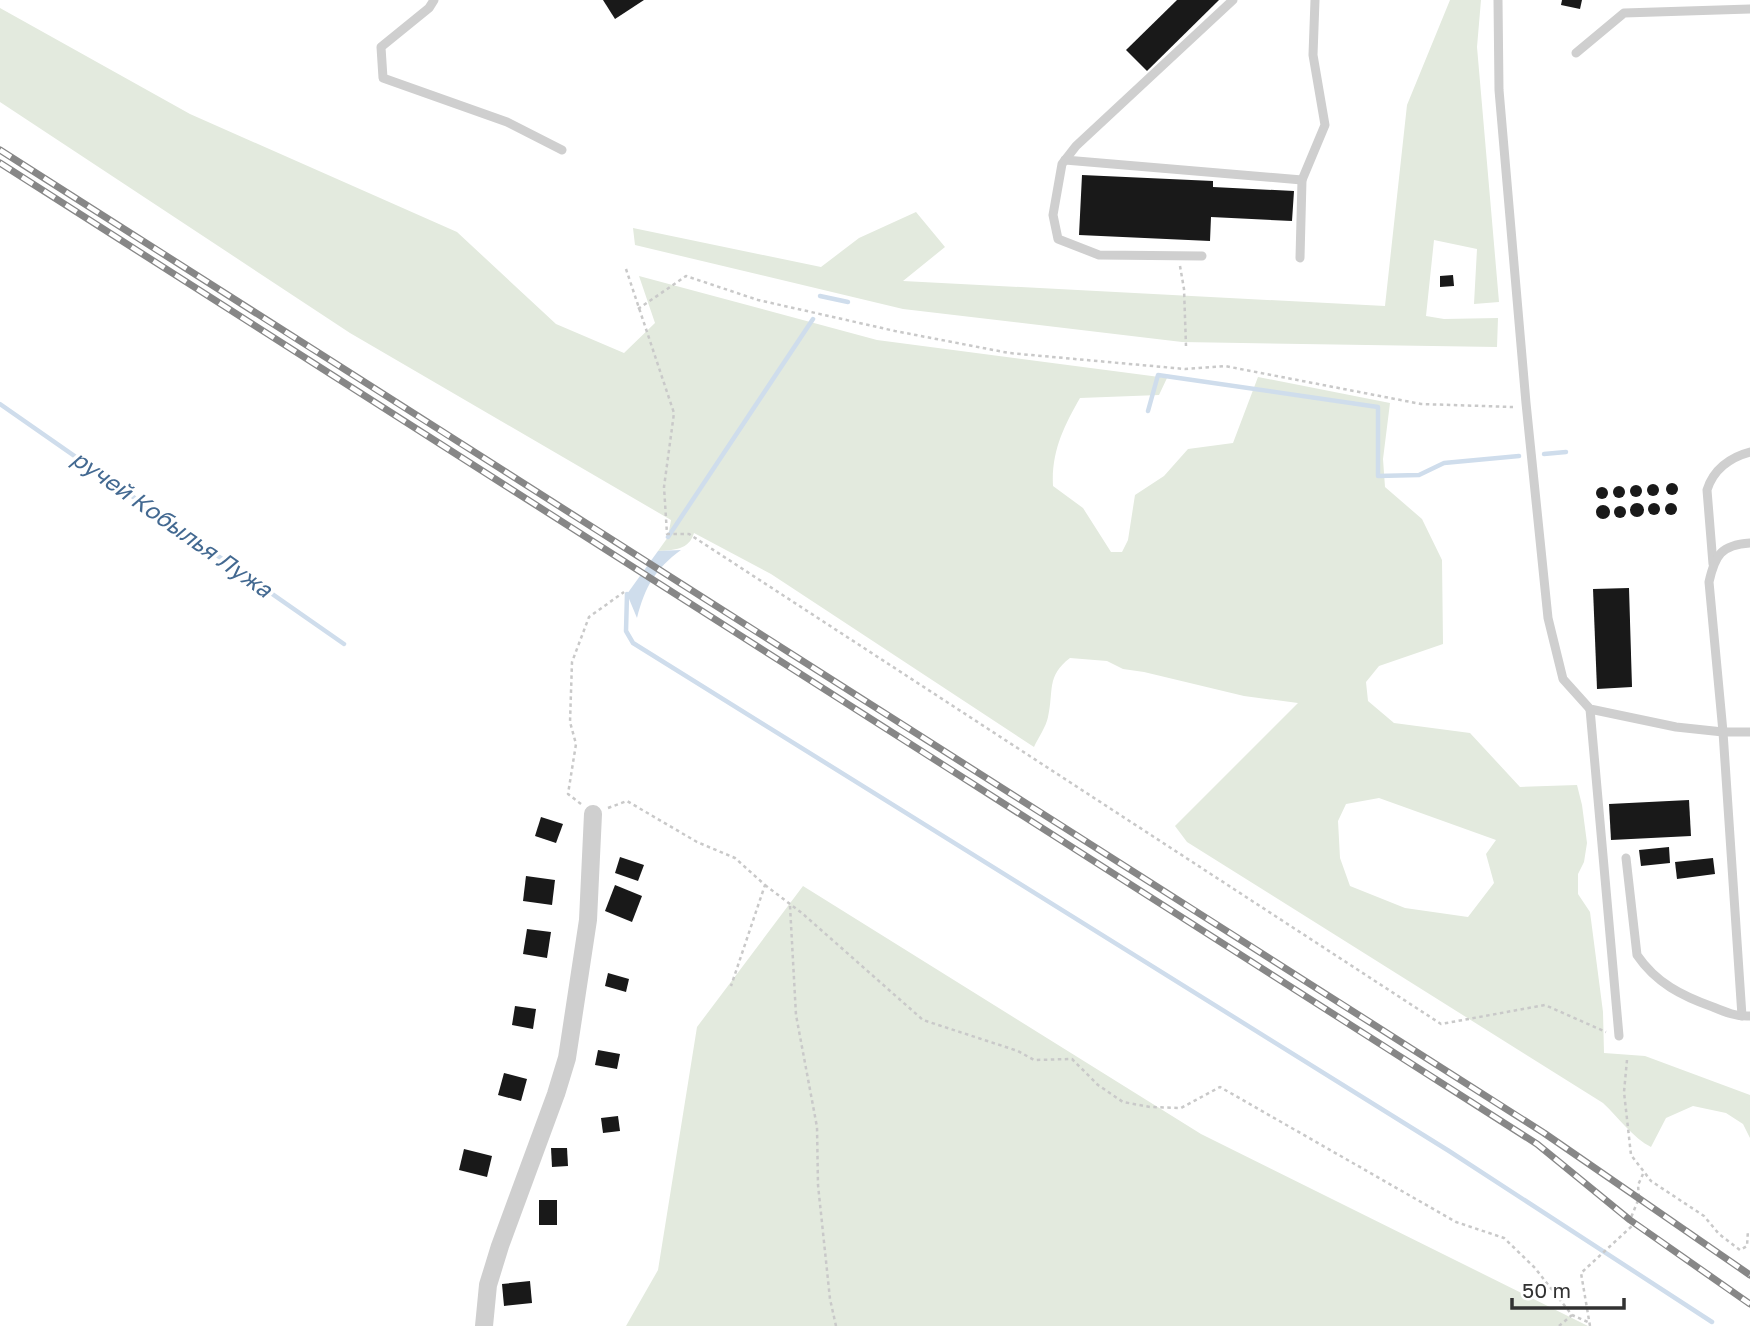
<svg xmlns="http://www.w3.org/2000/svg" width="1750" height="1326" font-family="'Golos Text',sans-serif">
  <rect width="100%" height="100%" fill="#fff"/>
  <!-- green -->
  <g fill="#e3eade" fill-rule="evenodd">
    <path d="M 1450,0 L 1481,0 L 1477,47 L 1499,302 L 1474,304 L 1477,249 L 1434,240 L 1426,316 L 1444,319 L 1498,318 L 1497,347 L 1182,342 L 903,309 L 635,245 L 633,228 L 821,267 L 859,238 L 916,212 L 945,247 L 903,281 L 1385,306 L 1407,105 Z"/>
    <path d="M 0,8 L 190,114 L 457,232 L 556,324 L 624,353 L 655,323 L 639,276 L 877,340 L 1167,378 L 1159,395 L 1080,398 C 1064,426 1051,452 1053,486 L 1083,508 L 1111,552 L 1122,552 L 1128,540 L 1135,495 L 1164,476 L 1188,449 L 1233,443 L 1258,377 L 1390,403 L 1383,459 L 1385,487 L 1422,519 L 1442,560 L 1443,644 L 1379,666 L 1366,682 L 1368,701 L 1394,723 L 1470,733 L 1520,787 L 1577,785 L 1582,805 L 1587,843 L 1584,862 L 1578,874 L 1578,894 L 1590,912 L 1603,1012 L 1604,1053 L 1645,1056 L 1750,1095 L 1750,1138 L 1743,1124 L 1726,1113 L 1693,1106 L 1666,1118 L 1651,1147 C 1633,1138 1619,1118 1603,1103 L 1187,842 L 1175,826 L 1298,703 L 1244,696 L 1144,672 L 1123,669 L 1107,661 L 1070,658 C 1046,676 1054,691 1048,717 C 1046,727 1038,738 1034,747 L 771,574 L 694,533 C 689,550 674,550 658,551 L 668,537 L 671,520 L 350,333 L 0,102 ZM 1379,798 L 1496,840 L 1486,854 L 1494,883 L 1468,917 L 1405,908 L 1350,886 L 1340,858 L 1338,821 L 1346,804 Z"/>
    <path d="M 803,886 L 1201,1134 L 1588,1326 L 626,1326 L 658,1270 L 697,1027 Z"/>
  </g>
  <!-- water -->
  <path fill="#cfddec" d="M 681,550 C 655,569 645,587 637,618 L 627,594 L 658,551 Z"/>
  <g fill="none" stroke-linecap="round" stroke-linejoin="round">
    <!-- stream -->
    <g stroke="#cfddec" stroke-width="4.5">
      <path d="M 820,296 L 848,302"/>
      <path d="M 0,404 L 344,644"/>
      <path d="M 1148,411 L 1158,375 L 1378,407 L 1378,476 L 1419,475 L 1444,463 L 1519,456"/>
      <path d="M 1544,454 L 1566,452"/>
      <path d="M 668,537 L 813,319"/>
      <path d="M 627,594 L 626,631 L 633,643 L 1449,1151 L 1712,1322"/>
    </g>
  </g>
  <!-- building -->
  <g fill="#191919">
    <path d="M 603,0 L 644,0 L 615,19 Z"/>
    <path d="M 1177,0 L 1219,0 L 1147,71 L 1126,50 Z"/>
    <path d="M 1562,0 L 1582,0 L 1580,9 L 1561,5 Z"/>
    <path d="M 1082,175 L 1213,181 L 1213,187 L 1294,191 L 1292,221 L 1211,217 L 1210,241 L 1079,235 Z"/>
    <path d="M 1453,275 L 1454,286 L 1440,287 L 1440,276 Z"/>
    <circle cx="1672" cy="489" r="6"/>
    <circle cx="1653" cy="490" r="6"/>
    <circle cx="1636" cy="491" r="6"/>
    <circle cx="1619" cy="492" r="6"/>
    <circle cx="1602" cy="493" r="6"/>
    <circle cx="1671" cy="509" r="6"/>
    <circle cx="1654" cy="509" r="6"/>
    <circle cx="1637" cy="510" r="7"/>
    <circle cx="1603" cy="512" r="7"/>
    <circle cx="1620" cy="512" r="6"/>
    <path d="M 1629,588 L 1632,687 L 1597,689 L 1593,589 Z"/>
    <path d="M 1689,800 L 1691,836 L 1611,840 L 1609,804 Z"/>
    <path d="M 541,817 L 563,824 L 556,843 L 535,836 Z"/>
    <path d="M 1669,847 L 1670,863 L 1641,866 L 1639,850 Z"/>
    <path d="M 620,857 L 644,865 L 638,881 L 615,873 Z"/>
    <path d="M 1713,858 L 1715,874 L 1677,879 L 1675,862 Z"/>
    <path d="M 526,876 L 555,880 L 552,905 L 523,901 Z"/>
    <path d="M 615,885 L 642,896 L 632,922 L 605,911 Z"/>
    <path d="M 527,929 L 551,932 L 547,958 L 523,954 Z"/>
    <path d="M 608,973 L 629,979 L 626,992 L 605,986 Z"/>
    <path d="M 515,1006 L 536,1009 L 533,1029 L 512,1025 Z"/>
    <path d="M 598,1050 L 620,1054 L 617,1069 L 595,1065 Z"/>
    <path d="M 504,1073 L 527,1079 L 521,1101 L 498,1095 Z"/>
    <path d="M 618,1116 L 620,1131 L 603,1133 L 601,1118 Z"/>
    <path d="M 551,1148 L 567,1148 L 568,1166 L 552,1167 Z"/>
    <path d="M 464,1149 L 492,1156 L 487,1177 L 459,1170 Z"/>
    <rect x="539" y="1200" width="18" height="25"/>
    <path d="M 530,1281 L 532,1303 L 504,1306 L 502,1284 Z"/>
  </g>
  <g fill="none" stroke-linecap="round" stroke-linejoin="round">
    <!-- path -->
    <g stroke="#c9c9c9" stroke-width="2.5" stroke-dasharray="3.5 3.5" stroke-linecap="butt">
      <path d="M 1180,266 L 1184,289 L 1186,346"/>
      <path d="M 626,269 L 674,413 L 664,487 L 667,534 L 689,534 L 1441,1024 L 1545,1005 L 1606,1032"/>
      <path d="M 638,309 L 686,276 L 758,300 L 895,331 L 1009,353 L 1185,369 L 1225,366 L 1421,404 L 1513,407"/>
      <path d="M 581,804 L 568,794 L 576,744 L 570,722 L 572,662 L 589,617 L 624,592"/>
      <path d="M 608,808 L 627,801 L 697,842 L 735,858 L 765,885 L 731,986"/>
      <path d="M 765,885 L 803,914 L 923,1020 L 1018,1051 L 1034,1060 L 1072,1059 L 1098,1085 L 1123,1102 L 1150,1107 L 1181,1108 L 1220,1087 L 1456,1222 L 1504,1238 L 1535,1268 L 1572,1315 L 1590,1323"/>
      <path d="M 790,906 L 796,1015 L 817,1127 L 818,1185 L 830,1299 L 836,1326"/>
      <path d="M 1627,1060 L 1624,1092 L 1631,1155 L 1651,1181 L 1704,1216 L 1719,1234 L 1740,1250 L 1747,1246 L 1748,1230"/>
      <path d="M 1559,1326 L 1572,1315"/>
      <path d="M 1590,1326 L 1581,1273 L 1632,1226 L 1630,1220 L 1639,1198 L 1638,1185 L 1643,1174"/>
    </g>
    <!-- lane -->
    <g stroke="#cfcfcf" stroke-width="9">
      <path d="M 434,0 L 429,8 L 381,47 L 383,78 L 507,122 L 562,150"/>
      <path d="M 1498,0 L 1499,90 L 1526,403 L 1548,618 L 1563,679 L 1590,709 L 1676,727 L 1723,732 L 1750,732"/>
      <path d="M 1576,53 L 1624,13 L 1750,9"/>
      <path d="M 1065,160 L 1302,180"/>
      <path d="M 1202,256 L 1099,255 L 1058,239 L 1053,215 L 1062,164 L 1076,146 L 1233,0"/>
      <path d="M 1300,258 L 1302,180 L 1325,125 L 1313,55 L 1315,0"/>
      <path d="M 1713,564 L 1707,490 C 1713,470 1730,457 1750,452"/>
      <path d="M 1590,709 L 1619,1036"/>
      <path d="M 1626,858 L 1637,955 C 1656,983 1682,996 1713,1007 C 1725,1012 1737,1017 1750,1016"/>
      <path d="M 1742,1016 L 1723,732 L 1709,582 C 1715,555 1721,545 1750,543"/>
    </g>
    <!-- street -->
    <path stroke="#cfcfcf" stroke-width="18" d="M 484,1326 L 488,1285 L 500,1246 L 556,1094 L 567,1058 L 588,920 L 593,814"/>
    <!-- rail casing -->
    <g stroke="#878787" stroke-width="7">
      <g id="rail">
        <path d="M 0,150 L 1544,1133 L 1750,1275"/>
        <path d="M 0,163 L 1537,1144 L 1630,1220 L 1750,1304"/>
      </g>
    </g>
    <!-- rail -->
    <use href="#rail" stroke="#fff" stroke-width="4.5" stroke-dasharray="13" stroke-linecap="butt"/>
  </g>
  <g text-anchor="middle" stroke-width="7" stroke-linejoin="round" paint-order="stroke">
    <!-- water labels -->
    <g font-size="23" font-style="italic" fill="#436991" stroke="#fff">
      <text transform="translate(172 524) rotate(35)" y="8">ручей Кобылья Лужа</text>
    </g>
  </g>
  <!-- scale -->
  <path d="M1512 1298v10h112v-10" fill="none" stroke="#323232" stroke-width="3.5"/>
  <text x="1522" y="1298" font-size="21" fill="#323232" stroke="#ffffff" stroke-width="5" paint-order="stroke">50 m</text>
</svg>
